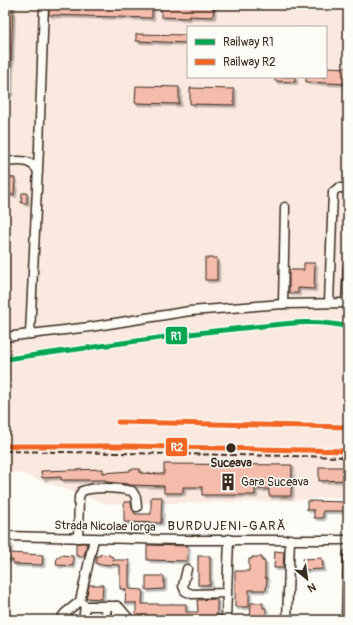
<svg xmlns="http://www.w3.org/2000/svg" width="353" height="625" font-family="Pangolin,sans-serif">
  <defs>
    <filter id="shadow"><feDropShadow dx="2.5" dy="2.5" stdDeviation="0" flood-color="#0004"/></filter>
  </defs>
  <rect width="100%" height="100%" fill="#fdfcf7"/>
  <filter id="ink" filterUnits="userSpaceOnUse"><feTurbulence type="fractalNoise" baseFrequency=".025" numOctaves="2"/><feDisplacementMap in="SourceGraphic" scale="8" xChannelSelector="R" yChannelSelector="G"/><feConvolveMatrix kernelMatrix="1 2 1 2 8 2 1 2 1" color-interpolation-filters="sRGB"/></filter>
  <g filter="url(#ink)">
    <!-- built -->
    <path fill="#fbe9e0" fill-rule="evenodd" d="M 5,5 L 348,5 L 348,496 L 291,501 L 108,504 L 19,473 L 5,472 ZM 188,27 L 326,27 L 326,77 L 188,77 Z"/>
    <!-- building -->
    <g fill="#f5bcab" stroke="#3b2a1e" filter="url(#shadow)">
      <path d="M 5,5 L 13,5 L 10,94 L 5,94 Z"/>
      <path d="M 49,5 L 152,5 L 152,18 L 49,15 Z"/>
      <path d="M 161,5 L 214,5 L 213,17 L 189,16 L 189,18 L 161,17 Z"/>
      <path d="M 136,34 L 188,35 L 188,43 L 136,41 Z"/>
      <path d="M 326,67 L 348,68 L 348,84 L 306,82 L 306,77 L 326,77 Z"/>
      <path d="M 275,77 L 295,77 L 295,82 L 275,81 Z"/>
      <path d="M 136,86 L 179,87 L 179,104 L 135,103 Z"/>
      <path d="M 190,88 L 234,89 L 234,105 L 190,104 Z"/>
      <path d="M 5,177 L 15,178 L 14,195 L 5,194 Z"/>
      <path d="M 22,193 L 27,193 L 27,203 L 21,203 Z"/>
      <rect x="205" y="258" width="12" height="22"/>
      <path d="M 304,263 L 315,263 L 314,289 L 298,288 L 298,293 L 289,293 L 289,270 L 304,270 Z"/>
      <path d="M 164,464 L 292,465 L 291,496 L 269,496 L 269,489 L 255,489 L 255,495 L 202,495 L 202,487 L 183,487 L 183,493 L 164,493 L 164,486 L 130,485 L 128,484 L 107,482 L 106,480 L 61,480 L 61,477 L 42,478 L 41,471 L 103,469 L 103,473 L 130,471 L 130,469 L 140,469 L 140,473 L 164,474 Z"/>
      <path d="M 319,467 L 348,467 L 348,480 L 319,481 Z"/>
      <path d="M 151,497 L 162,497 L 161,523 L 124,522 L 124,502 L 131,502 L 132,508 L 135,514 L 151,514 Z"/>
      <path d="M 307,501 L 348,502 L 348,511 L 323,511 L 323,518 L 314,518 L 314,510 L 307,510 Z"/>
      <path d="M 5,542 L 10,542 L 10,553 L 43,555 L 42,565 L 13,564 L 13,560 L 5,560 Z"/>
      <path d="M 76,543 L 87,543 L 84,556 L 76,556 Z"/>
      <path d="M 147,545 L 188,546 L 187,561 L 147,560 Z"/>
      <path d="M 275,551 L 284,552 L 283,568 L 274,568 Z"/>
      <path d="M 100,554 L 110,555 L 110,556 L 113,557 L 113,560 L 129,560 L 129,589 L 143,590 L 142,604 L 186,604 L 186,612 L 198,612 L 197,600 L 217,599 L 217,620 L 206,620 L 206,618 L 186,618 L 186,620 L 136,620 L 136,603 L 125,603 L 126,589 L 120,589 L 120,565 L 96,564 L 96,556 L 100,556 Z"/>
      <path d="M 60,555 L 73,556 L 73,566 L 56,565 L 57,557 L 60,557 Z"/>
      <rect x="198" y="556" width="12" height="29"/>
      <path d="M 252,557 L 262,557 L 262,561 L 265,561 L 265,578 L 267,578 L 266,590 L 249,590 L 249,607 L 235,607 L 235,571 L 249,571 L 249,559 L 252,559 Z"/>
      <path d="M 322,558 L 323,569 L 303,570 L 303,559 Z"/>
      <path d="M 146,576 L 164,576 L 164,589 L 146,590 Z"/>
      <path d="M 89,585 L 103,585 L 102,599 L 86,598 Z"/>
      <path d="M 251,603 L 263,603 L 263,608 L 266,608 L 266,620 L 250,620 Z"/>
    </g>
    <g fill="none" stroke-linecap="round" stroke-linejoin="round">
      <!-- minor casing -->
      <g stroke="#3b2a1e" stroke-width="11">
        <g id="minor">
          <path d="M 5,162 C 18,161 30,158 38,171"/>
          <path d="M 329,303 L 333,192 L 338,188 L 345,188 L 348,192"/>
          <path d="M 346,303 L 348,266"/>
          <path d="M 283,304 L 285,207"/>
          <path d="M 30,334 L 39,147 L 44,5"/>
          <path d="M 5,337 L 90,327 L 190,311 L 283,304 L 348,303"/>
          <path d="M 5,536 L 178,540 L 348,540"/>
          <path d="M 78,538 L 79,497 L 82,491 C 96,486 119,488 132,491 L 136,497 L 137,507"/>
          <path d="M 94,539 L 80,601 L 85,606 L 117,606 L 120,608 L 130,620"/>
          <path d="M 187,569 L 183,586 L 185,591 L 192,594 L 227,593"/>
          <path d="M 60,620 L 65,613 L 80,601"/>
          <path d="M 83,620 L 85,606"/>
          <path d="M 105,620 L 107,606"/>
          <path d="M 116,620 L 117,606"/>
          <path d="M 226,620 L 229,539"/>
          <path d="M 287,620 L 290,539"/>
          <path d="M 346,620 L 348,554"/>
        </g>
      </g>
      <!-- minor -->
      <use href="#minor" stroke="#fdfcf7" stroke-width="8"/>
      <!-- rail -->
      <g stroke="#3b2a1e" stroke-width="2" stroke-dasharray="6 3" stroke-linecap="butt">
        <path d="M 5,359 C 84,349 163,336 243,328 C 278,325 313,318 348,327"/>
        <path d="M 118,422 L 348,427"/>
        <path d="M 5,451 L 348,457"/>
      </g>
      <!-- rail-1 casing -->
      <g stroke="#fdfcf7" stroke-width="8">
        <path id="rail-1" d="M 5,359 C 84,349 163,336 243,328 C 278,325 313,318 348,327"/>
      </g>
      <!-- rail-2 casing -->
      <g stroke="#fdfcf7" stroke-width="8">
        <g id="rail-2">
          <path d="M 118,422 L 348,427"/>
          <path d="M 5,446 L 129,446 L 348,451"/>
        </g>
      </g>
      <!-- rail-1 -->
      <use href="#rail-1" stroke="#00a651" stroke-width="5"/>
      <!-- rail-2 -->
      <use href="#rail-2" stroke="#f26522" stroke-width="5"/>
    </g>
  </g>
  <!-- icons -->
  <defs>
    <g id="building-bare" transform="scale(1.38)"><path d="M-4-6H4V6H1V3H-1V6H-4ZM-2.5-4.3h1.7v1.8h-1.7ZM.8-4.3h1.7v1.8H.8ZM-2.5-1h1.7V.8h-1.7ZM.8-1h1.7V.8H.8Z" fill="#3b2a1e" stroke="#fdfcf7" stroke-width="2.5" paint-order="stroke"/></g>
  </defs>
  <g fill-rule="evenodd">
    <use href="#building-bare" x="228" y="482"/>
  </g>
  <!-- markers -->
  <circle fill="#3b2a1e" stroke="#fdfcf7" stroke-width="1.5" cx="231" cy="448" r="5.5"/>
  <g text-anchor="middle" stroke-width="3" stroke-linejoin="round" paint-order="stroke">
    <!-- stop labels -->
    <g font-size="12" font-weight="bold" fill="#3b2a1e" stroke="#fdfcf7">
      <text x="231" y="467">Suceava</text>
    </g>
    <!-- poi labels -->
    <g font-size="12" fill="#3b2a1e" stroke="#fdfcf7" text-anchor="start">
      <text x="241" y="486">Gara Suceava</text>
    </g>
    <!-- street labels -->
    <g font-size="12" fill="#3b2a1e" stroke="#fdfcf7">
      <text transform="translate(105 526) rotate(1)" y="4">Strada Nicolae Iorga</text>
    </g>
    <!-- neighbourhood labels -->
    <g font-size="13" letter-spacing="1" fill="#3b2a1e" stroke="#fdfcf7">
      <text x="227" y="530">BURDUJENI-GARĂ</text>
    </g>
  </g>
  <g stroke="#fdfcf7" stroke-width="1.5">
    <rect x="165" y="326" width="23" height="19" rx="4" fill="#00a651"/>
    <rect x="165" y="437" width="23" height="20" rx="4" fill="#f26522"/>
  </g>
  <g font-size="11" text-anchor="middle" font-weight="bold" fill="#fff">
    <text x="176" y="340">R1</text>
    <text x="177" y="451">R2</text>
  </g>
  <!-- margin -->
  <rect width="353" height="625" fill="none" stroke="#fdfcf7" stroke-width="20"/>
  <rect x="10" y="10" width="333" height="605" fill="none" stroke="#3b2a1e" stroke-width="1.5" filter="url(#ink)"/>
  <!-- legend -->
  <rect x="187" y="26" width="140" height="52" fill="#fdfcf7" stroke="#afa8a0"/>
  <rect x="195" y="39" width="20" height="6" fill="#00a651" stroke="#afa8a0"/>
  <text x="223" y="46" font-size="12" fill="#3b2a1e">Railway R1</text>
  <rect x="195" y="59" width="20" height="6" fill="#f26522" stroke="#afa8a0"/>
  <text x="223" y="66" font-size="12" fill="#3b2a1e">Railway R2</text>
  <!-- north arrow -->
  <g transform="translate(307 579) rotate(151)" stroke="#fdfcf7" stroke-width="3" paint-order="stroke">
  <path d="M0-3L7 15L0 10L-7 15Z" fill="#3b2a1e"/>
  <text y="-6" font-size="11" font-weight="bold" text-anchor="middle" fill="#3b2a1e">N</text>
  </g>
</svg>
